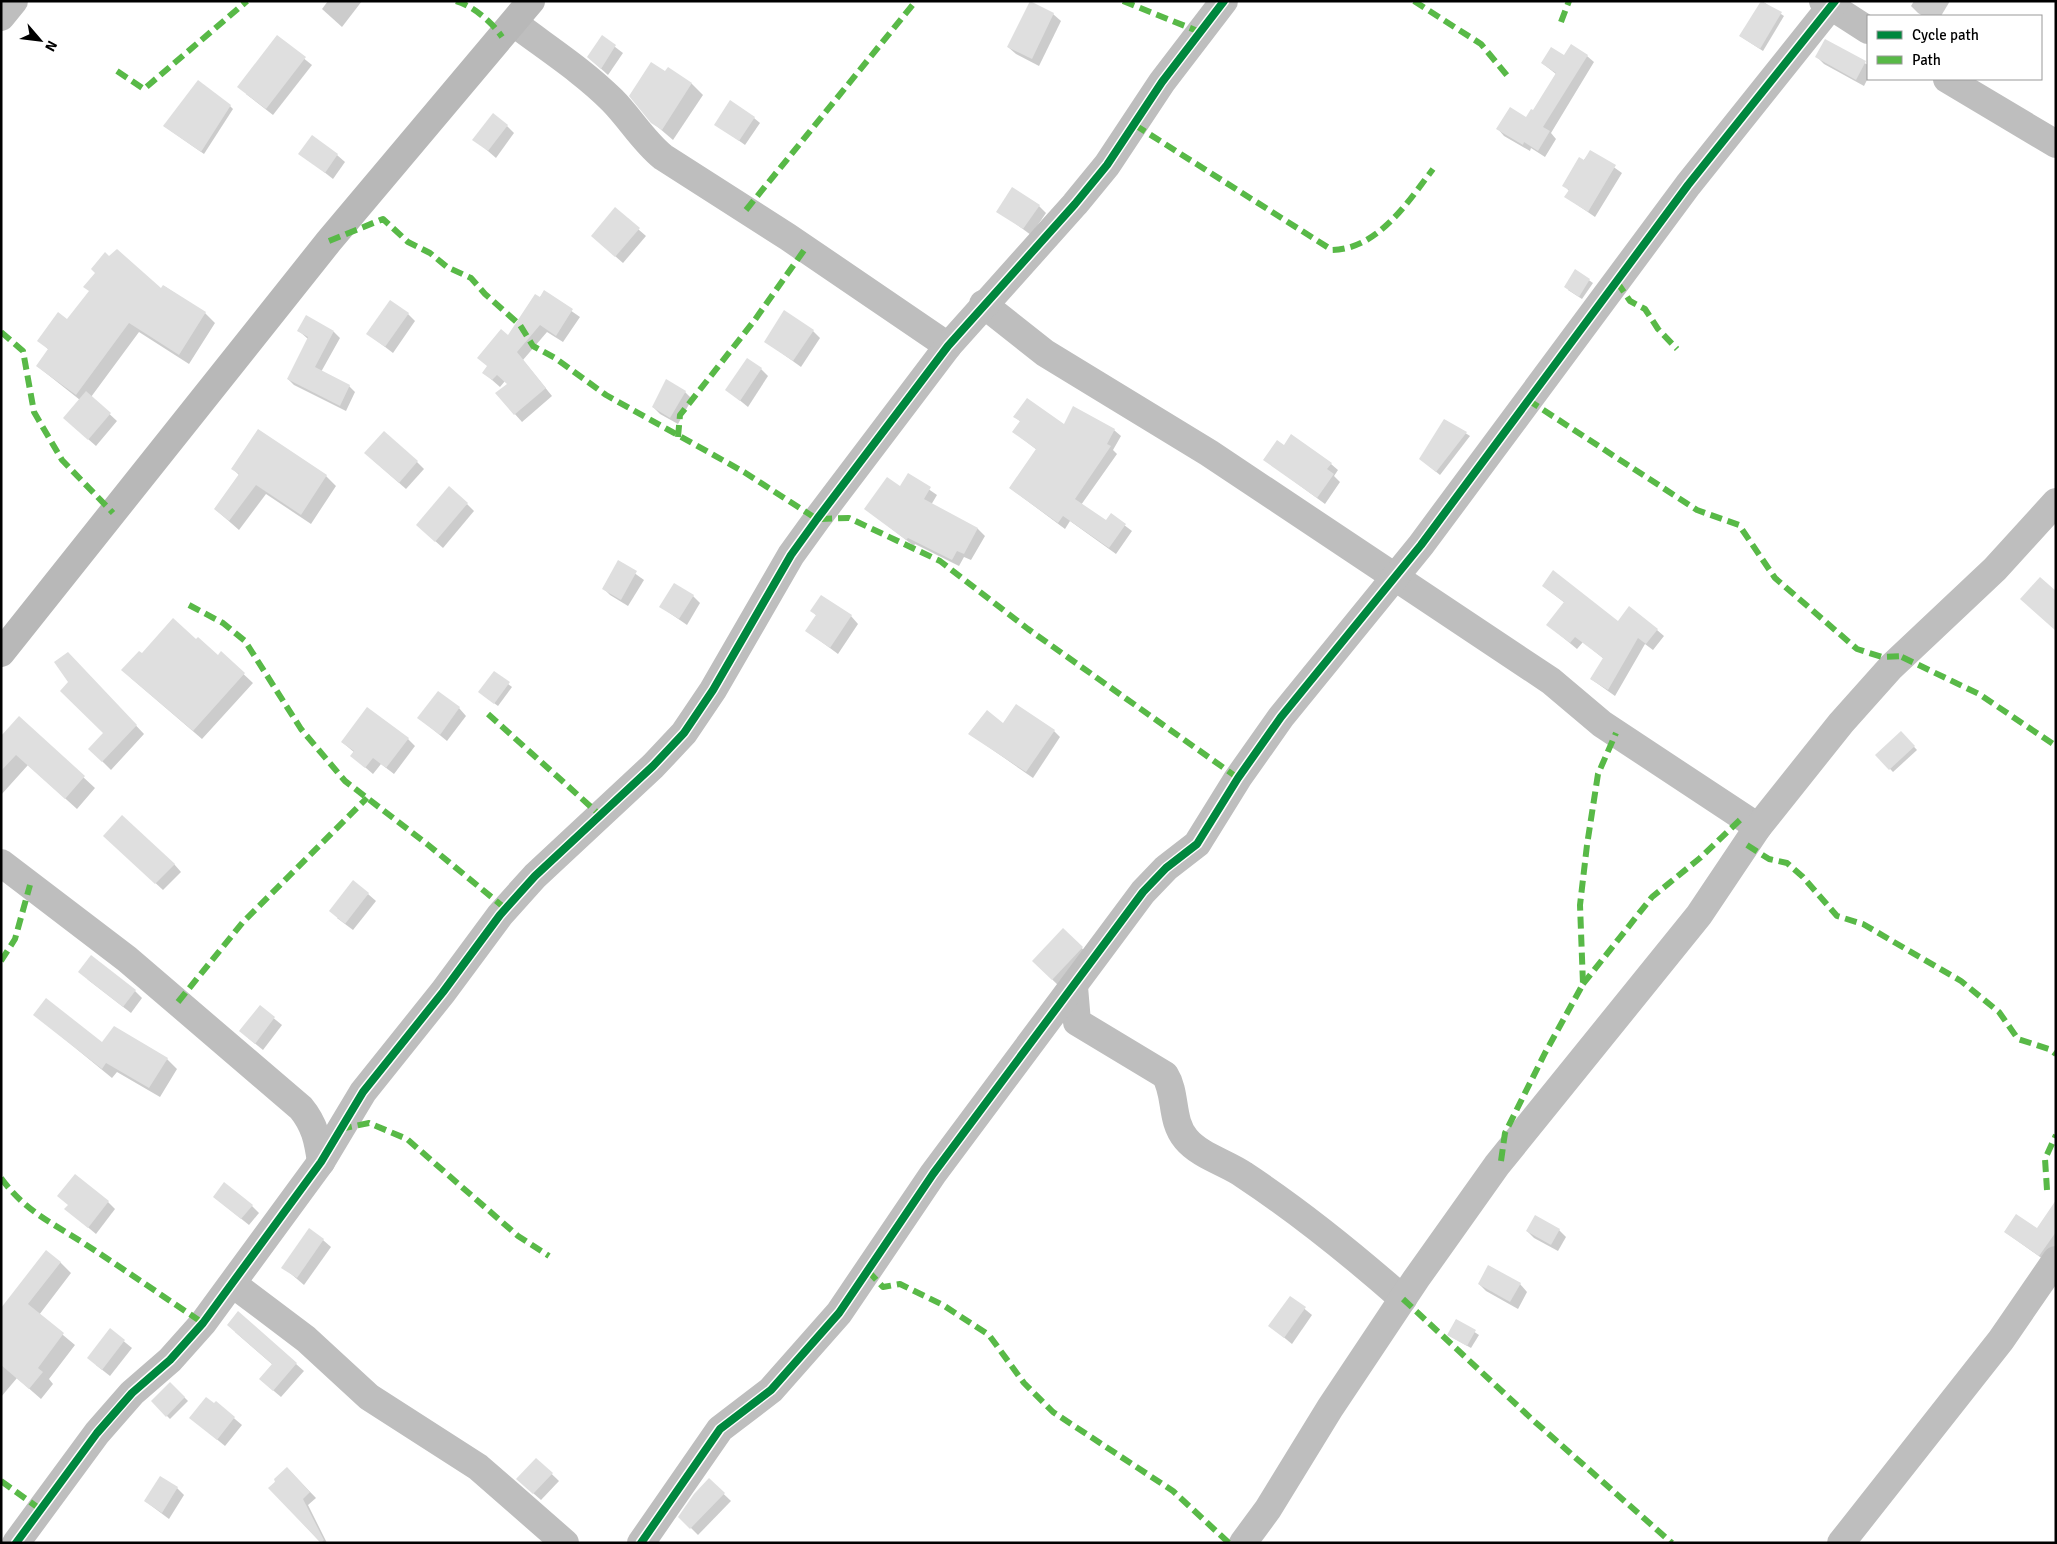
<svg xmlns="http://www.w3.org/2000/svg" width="2057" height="1544" font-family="Signika,sans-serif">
  <rect width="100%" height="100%" fill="#fff"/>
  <!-- shadow -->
  <g fill="#0003">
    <path d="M 328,1 L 362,1 L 342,27 L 322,9 Z"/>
    <path d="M 1762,1 L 1784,16 L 1763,51 L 1740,36 Z"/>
    <path d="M 1914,1 L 1950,1 L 1941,16 L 1923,16 L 1918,13 L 1911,6 Z"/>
    <path d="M 1053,14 L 1061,21 L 1039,66 L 1016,54 L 1008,47 Z"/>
    <path d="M 277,37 L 312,65 L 273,115 L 246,94 Z"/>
    <path d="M 602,37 L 623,53 L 608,75 L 588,57 Z"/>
    <path d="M 1825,41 L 1868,65 L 1868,78 L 1864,86 L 1824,64 L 1817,57 Z"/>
    <path d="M 1587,56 L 1594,62 L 1551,133 L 1556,139 L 1545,157 L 1531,148 L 1530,151 L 1504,136 L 1498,129 L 1526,119 L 1533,112 L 1556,74 L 1542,63 L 1565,57 Z"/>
    <path d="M 668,69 L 692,84 L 703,95 L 673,140 L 652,122 Z"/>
    <path d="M 230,106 L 233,109 L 204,154 L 164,126 Z"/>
    <path d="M 754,118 L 760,123 L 745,145 L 720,127 Z"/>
    <path d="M 507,126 L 514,133 L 496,158 L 474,139 Z"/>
    <path d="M 1591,151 L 1622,173 L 1595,217 L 1566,197 L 1569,191 L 1564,185 Z"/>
    <path d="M 300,153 L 337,155 L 345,162 L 333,179 Z"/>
    <path d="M 1039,206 L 1046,213 L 1031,235 L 998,211 Z"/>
    <path d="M 615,209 L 646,236 L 623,263 L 600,243 Z"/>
    <path d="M 1576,271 L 1593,283 L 1582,299 L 1568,290 Z"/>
    <path d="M 97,273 L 162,290 L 164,286 L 205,313 L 215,323 L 189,364 L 139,332 L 91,397 L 117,421 L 96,446 L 72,425 L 80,400 L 37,366 L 49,350 L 39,340 L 68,321 L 90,291 Z"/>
    <path d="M 544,292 L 580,317 L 563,342 L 547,332 L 523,360 L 552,396 L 522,422 L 497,394 L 508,384 L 505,381 L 500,387 L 484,373 L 508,337 Z"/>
    <path d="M 408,314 L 415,321 L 393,353 L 368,334 Z"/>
    <path d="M 299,331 L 334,332 L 340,338 L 321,372 L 349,386 L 355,392 L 346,411 L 294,385 L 288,379 L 308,339 Z"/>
    <path d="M 813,331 L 820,338 L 801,367 L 765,341 Z"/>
    <path d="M 761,369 L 768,376 L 748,407 L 727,390 Z"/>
    <path d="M 685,392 L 692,399 L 678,424 L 660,414 L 653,407 Z"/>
    <path d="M 1015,417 L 1064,425 L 1114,430 L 1121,436 L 1113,450 L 1117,454 L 1081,505 L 1106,522 L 1111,515 L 1132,531 L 1116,554 L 1070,521 L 1065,529 L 1010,488 L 1037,450 L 1014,432 L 1021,422 Z"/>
    <path d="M 1445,420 L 1470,436 L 1440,475 L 1424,462 Z"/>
    <path d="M 1284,446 L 1331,464 L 1338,470 L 1334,476 L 1340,482 L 1325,504 L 1265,460 Z"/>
    <path d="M 373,460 L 417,462 L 424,469 L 406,489 Z"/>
    <path d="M 233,469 L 326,476 L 336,486 L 311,524 L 266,494 L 239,530 L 215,509 L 240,476 Z"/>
    <path d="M 908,475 L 937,495 L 931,505 L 978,529 L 985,536 L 971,560 L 964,557 L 959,566 L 915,544 L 914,546 L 866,509 L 901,488 Z"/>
    <path d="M 467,504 L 474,511 L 443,548 L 425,532 Z"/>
    <path d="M 619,562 L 644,580 L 628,606 L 610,595 L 603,588 Z"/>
    <path d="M 1543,586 L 1618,623 L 1657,630 L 1664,636 L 1653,650 L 1645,644 L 1615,696 L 1591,679 L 1604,659 L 1583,642 L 1577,649 L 1548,625 L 1565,603 Z"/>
    <path d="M 693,596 L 700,603 L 687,625 L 661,607 Z"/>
    <path d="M 812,611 L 851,616 L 858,624 L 838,654 L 807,631 L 817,616 Z"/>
    <path d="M 196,641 L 218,657 L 221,653 L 253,683 L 202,739 L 131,678 L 142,655 Z"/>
    <path d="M 76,662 L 144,734 L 111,770 L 90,749 L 105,733 L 69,682 Z"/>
    <path d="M 494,673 L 512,687 L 498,706 L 483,695 Z"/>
    <path d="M 459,708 L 466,716 L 447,741 L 419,718 Z"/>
    <path d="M 19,718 L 95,788 L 77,809 L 28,765 L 1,795 L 1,738 Z"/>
    <path d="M 1054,731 L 1060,737 L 1033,778 L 970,734 Z"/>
    <path d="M 1901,733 L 1917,750 L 1893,772 L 1877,755 Z"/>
    <path d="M 408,739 L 415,746 L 394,774 L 381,764 L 373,774 L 352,756 L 355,753 L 342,742 Z"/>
    <path d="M 112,843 L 174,864 L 181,872 L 163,890 Z"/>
    <path d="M 368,894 L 376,901 L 353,930 L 337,918 Z"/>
    <path d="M 1063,930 L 1089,955 L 1060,987 L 1033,961 Z"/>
    <path d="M 87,979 L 135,991 L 142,998 L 131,1013 Z"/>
    <path d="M 260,1007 L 282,1025 L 263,1050 L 248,1038 Z"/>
    <path d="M 35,1015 L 102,1044 L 167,1059 L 177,1069 L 160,1097 L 117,1072 L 112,1078 Z"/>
    <path d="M 214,1197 L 252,1206 L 259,1213 L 249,1225 Z"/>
    <path d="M 108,1202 L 115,1209 L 96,1234 L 66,1209 L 69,1205 Z"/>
    <path d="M 2056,1220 L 2056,1250 L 2047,1262 L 2005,1232 L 2037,1230 Z"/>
    <path d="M 1559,1230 L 1566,1237 L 1558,1251 L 1534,1238 L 1527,1231 Z"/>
    <path d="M 323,1240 L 331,1247 L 304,1285 L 283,1267 Z"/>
    <path d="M 60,1262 L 71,1273 L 39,1315 L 75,1345 L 49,1379 L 53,1384 L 41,1399 L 17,1378 L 1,1397 L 1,1337 Z"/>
    <path d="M 1489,1266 L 1520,1284 L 1527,1292 L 1518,1309 L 1486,1291 L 1479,1284 Z"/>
    <path d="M 1290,1297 L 1312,1315 L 1292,1344 L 1270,1326 Z"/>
    <path d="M 238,1313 L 304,1371 L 281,1397 L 268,1386 L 273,1365 L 235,1332 Z"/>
    <path d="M 1456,1320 L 1479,1335 L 1471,1348 L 1448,1335 Z"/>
    <path d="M 110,1330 L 132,1348 L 110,1376 L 96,1365 Z"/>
    <path d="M 170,1383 L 188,1401 L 170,1419 L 152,1401 Z"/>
    <path d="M 216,1403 L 242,1425 L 225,1446 L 191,1418 Z"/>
    <path d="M 536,1459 L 559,1481 L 541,1500 L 525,1486 Z"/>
    <path d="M 287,1468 L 316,1498 L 308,1505 L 327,1543 L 321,1543 L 270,1488 Z"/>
    <path d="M 709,1480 L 731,1501 L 698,1535 L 680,1517 Z"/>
    <path d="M 177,1488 L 184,1495 L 169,1519 L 145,1501 Z"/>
  </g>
  <!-- building -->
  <g fill="#dfdfdf">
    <path d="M 1030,1 L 1054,13 L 1032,59 L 1007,47 Z"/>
    <path d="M 1761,1 L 1782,12 L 1760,49 L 1739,36 Z"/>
    <path d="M 277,35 L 306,57 L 266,109 L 237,87 Z"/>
    <path d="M 602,35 L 616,45 L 601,69 L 587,57 Z"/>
    <path d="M 1825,39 L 1866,61 L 1856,80 L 1815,57 Z"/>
    <path d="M 1571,44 L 1588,55 L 1543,127 L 1550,131 L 1538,151 L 1524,142 L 1523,145 L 1496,129 L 1510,107 L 1526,117 L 1531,109 L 1533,110 L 1556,73 L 1541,63 L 1551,47 L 1564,55 Z"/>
    <path d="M 651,62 L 665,71 L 668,67 L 692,83 L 662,130 L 651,123 L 629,96 Z"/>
    <path d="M 198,80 L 231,105 L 201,152 L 163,126 Z"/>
    <path d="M 730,100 L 755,117 L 739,141 L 714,125 Z"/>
    <path d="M 493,113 L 508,125 L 488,151 L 472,140 Z"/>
    <path d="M 312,135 L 338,154 L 325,173 L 298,154 Z"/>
    <path d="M 1590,150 L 1616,165 L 1588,212 L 1564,197 L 1569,190 L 1562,186 L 1579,157 L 1584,160 Z"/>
    <path d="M 1012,187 L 1040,205 L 1023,229 L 996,212 Z"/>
    <path d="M 615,207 L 640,228 L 615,257 L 591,236 Z"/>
    <path d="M 117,249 L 161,288 L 163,285 L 206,312 L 179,355 L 129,323 L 76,395 L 36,366 L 48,349 L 37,341 L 58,312 L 67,319 L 89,291 L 83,287 L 95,273 L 91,269 L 105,252 L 109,256 Z"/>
    <path d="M 1575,269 L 1590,279 L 1579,297 L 1564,287 Z"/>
    <path d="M 544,290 L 573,309 L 556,336 L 540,325 L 517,352 L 546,388 L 514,415 L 495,393 L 507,384 L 497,375 L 492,380 L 482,373 L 487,366 L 477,358 L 501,329 L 508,335 L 535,294 L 540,297 Z"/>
    <path d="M 390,300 L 409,313 L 385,347 L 366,334 Z"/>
    <path d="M 784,310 L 814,330 L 793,361 L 764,342 Z"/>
    <path d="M 306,315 L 334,331 L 315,367 L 350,385 L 340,406 L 287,379 L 308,337 L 297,331 Z"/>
    <path d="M 747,358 L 762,368 L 740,401 L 725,390 Z"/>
    <path d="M 666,379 L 686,391 L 670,418 L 652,407 Z"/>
    <path d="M 86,391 L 111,413 L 88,440 L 63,418 Z"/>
    <path d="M 1027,398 L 1064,424 L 1073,406 L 1115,429 L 1107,444 L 1111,446 L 1075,499 L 1106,520 L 1111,513 L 1126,524 L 1109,548 L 1063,516 L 1058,523 L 1009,488 L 1036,449 L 1012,432 L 1020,421 L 1013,417 Z"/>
    <path d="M 1444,419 L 1467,432 L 1436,472 L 1419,459 Z"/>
    <path d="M 258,429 L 327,475 L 301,515 L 256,485 L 229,521 L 214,509 L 239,474 L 231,469 Z"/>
    <path d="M 384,431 L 418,461 L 399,483 L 364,453 Z"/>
    <path d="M 1291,434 L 1332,463 L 1327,469 L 1334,474 L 1317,498 L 1263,460 L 1277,440 L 1284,445 Z"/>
    <path d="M 908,473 L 931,487 L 924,499 L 978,528 L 964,554 L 957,551 L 952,560 L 908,538 L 906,540 L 864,509 L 887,477 L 900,486 Z"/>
    <path d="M 449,486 L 468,503 L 435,542 L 416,525 Z"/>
    <path d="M 618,560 L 637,571 L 621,600 L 602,589 Z"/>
    <path d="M 1553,570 L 1618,621 L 1629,606 L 1658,629 L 1646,644 L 1638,638 L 1608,690 L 1590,679 L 1603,658 L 1575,637 L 1570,643 L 1546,625 L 1564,602 L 1542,586 Z"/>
    <path d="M 2040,577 L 2056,591 L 2056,631 L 2020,599 Z"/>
    <path d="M 674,583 L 694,595 L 679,619 L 659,607 Z"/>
    <path d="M 821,595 L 852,615 L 830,648 L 805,631 L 816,615 L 810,611 Z"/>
    <path d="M 173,618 L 196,639 L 198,637 L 218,655 L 221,651 L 245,673 L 193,731 L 121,670 L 139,651 L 142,653 Z"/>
    <path d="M 68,652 L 137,725 L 102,762 L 88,749 L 103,733 L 60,691 L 68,682 L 54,662 Z"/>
    <path d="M 494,671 L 510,682 L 494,704 L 478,692 Z"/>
    <path d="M 438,691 L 460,707 L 440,735 L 417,718 Z"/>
    <path d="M 1016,704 L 1055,730 L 1026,772 L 968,734 L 987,710 L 1003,723 Z"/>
    <path d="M 367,707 L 409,738 L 386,768 L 373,758 L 365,768 L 350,756 L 354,751 L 341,742 Z"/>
    <path d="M 19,716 L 85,776 L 65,799 L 16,755 L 1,771 L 1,736 Z"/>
    <path d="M 1901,731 L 1915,746 L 1889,770 L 1875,755 Z"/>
    <path d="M 122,815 L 175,864 L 155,884 L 103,836 Z"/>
    <path d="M 353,880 L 369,893 L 345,924 L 329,911 Z"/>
    <path d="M 1063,928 L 1083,947 L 1052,980 L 1032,961 Z"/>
    <path d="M 91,955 L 136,990 L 123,1007 L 78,972 Z"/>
    <path d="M 46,998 L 102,1042 L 114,1026 L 168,1058 L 149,1088 L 106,1063 L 102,1069 L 33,1015 Z"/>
    <path d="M 260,1005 L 275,1017 L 255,1044 L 239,1031 Z"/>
    <path d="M 75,1174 L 109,1201 L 88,1228 L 64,1209 L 68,1205 L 57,1196 Z"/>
    <path d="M 224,1182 L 253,1205 L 241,1219 L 213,1197 Z"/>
    <path d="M 2056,1200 L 2056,1232 L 2039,1256 L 2004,1232 L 2016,1214 L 2037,1228 Z"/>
    <path d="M 1535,1215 L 1560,1229 L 1551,1245 L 1526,1231 Z"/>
    <path d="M 309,1228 L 324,1239 L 297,1278 L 281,1268 Z"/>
    <path d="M 46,1250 L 61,1262 L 28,1304 L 64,1333 L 38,1368 L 43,1372 L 29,1389 L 1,1365 L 1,1308 Z"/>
    <path d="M 1488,1265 L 1521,1283 L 1510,1302 L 1478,1284 Z"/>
    <path d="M 1290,1296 L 1306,1307 L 1284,1338 L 1268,1326 Z"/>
    <path d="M 238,1311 L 297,1363 L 273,1391 L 259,1379 L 272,1364 L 227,1325 Z"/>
    <path d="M 1456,1319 L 1476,1330 L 1467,1346 L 1447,1335 Z"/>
    <path d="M 110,1328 L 125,1340 L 102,1370 L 87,1358 Z"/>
    <path d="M 170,1382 L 185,1397 L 166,1417 L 151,1401 Z"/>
    <path d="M 206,1397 L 214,1403 L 216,1401 L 235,1417 L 217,1440 L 189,1418 Z"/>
    <path d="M 536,1458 L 553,1473 L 533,1494 L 516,1479 Z"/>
    <path d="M 287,1467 L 310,1492 L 303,1499 L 324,1540 L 321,1543 L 268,1488 L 275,1482 L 274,1479 Z"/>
    <path d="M 160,1476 L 178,1487 L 162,1513 L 144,1501 Z"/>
    <path d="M 709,1478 L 725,1493 L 690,1529 L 678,1517 L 694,1494 Z"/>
  </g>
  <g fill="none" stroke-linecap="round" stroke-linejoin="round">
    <!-- street -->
    <g stroke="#bebebe" stroke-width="28">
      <path d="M 1823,1 L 1868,30"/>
      <path d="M 514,23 C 547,48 583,71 612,100 C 630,118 643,141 663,157 L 788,237 L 948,346"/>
      <path d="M 1947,79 L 2056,144"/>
      <path d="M 983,304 L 1045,353 L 1209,453 L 1551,681 L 1602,724 L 1758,827"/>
      <path d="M 1,863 L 127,959 L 301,1108 C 315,1125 318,1141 321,1162"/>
      <path d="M 1074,987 L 1077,1022 L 1165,1075 C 1177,1094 1170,1120 1186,1139 C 1200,1156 1227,1163 1244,1175 C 1300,1212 1353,1255 1403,1299"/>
      <path d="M 233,1284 L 306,1339 L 369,1397 L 478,1467 L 565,1543"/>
      <path d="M 16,1543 L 97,1433 L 132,1393 L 170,1360 L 203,1323 L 321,1162 L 363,1092 L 443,992 L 500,915 L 535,876 L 653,766 L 684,733 L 713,690 L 791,555 L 817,519 L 948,346 L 1075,204 L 1107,165 L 1162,82 L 1224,1"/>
      <path d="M 641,1543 L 720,1429 L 771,1390 L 839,1313 L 933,1174 L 1143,892 L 1166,868 L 1197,844 L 1238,778 L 1281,717 L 1421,545 L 1688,185 L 1835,1"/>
      <path d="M 1243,1543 L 1268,1509 L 1330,1408 L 1416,1279 L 1497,1165 L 1699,915 L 1758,827 L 1841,723 L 1891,667 L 1995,569 L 2056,502"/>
      <path d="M 1841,1543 L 2001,1340 L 2056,1260"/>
    </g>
    <!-- secondary -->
    <path stroke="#b8b8b8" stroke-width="28" d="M 1,653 L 329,241 L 531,1"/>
    <!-- highway -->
    <path stroke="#bebebe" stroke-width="28" d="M 1,17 L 14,1"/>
    <!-- quiet -->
    <g stroke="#58b947" stroke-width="6" stroke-dasharray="12 6" stroke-linecap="butt">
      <path d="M 456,1 C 473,6 492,22 502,37"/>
      <path d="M 1123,1 L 1200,32"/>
      <path d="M 1414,1 L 1481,44 L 1510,79"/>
      <path d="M 1561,22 L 1569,1"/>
      <path d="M 117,71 L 144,89 L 247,1"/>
      <path d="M 1135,125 L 1332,250 C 1378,249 1408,202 1433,169"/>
      <path d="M 746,210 L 915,2"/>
      <path d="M 329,241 L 383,219 L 408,242 L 430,253 L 447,267 L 471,278 L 485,294 L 520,325 L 533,346 L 555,358 L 606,395 L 744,472 L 817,519 L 849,518 L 940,561 L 1028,629 L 1238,778"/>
      <path d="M 1617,282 L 1630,301 L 1645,309 L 1658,329 L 1677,349"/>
      <path d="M 1,332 L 23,351 L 34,412 L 62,460 L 113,513"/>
      <path d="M 1528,400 L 1697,510 L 1739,525 L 1775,578 L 1857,649 L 1882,657 L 1903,656"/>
      <path d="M 678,437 L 680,415 L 754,321 L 805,249"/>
      <path d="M 189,605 L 223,623 L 245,641 L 301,729 L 345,781 L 427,844 L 506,909"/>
      <path d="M 1902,657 L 1979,694 L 2056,746"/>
      <path d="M 488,714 L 600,815"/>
      <path d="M 1747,845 L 1769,859 L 1787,863 L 1803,877 L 1837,916 L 1863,924 L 1961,981 L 1999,1012 L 2018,1039 L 2049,1049 L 2056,1054"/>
      <path d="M 1,961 L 15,939 L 30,885"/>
      <path d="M 1583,984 L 1652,897 L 1700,858 L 1743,817"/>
      <path d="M 178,1002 L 243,922 L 367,798"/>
      <path d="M 340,1129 L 369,1123 L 407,1139 L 518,1236 L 549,1256"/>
      <path d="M 1501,1161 L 1505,1133 L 1545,1053 L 1583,984 L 1580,905 L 1587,845 L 1598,774 L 1616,733"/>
      <path d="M 1,1178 C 26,1212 51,1222 85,1244 C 125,1270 164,1297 203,1323"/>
      <path d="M 2047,1190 L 2045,1159 L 2056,1135"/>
      <path d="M 868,1271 L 883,1287 L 900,1284 L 943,1305 L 989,1335 L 1024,1383 L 1053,1412 L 1173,1491 L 1229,1543"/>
      <path d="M 1403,1299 L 1534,1421 L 1672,1543"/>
      <path d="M 1,1481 L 40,1509"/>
    </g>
    <!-- cycleway casing -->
    <g stroke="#fff" stroke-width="11">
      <g id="cycleway">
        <path d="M 16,1543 L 97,1433 L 132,1393 L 170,1360 L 203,1323 L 321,1162 L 363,1092 L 443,992 L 500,915 L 535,876 L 653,766 L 684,733 L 713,690 L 791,555 L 817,519 L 948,346 L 1075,204 L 1107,165 L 1162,82 L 1224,1"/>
        <path d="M 641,1543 L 720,1429 L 771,1390 L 839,1313 L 933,1174 L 1143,892 L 1166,868 L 1197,844 L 1238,778 L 1281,717 L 1421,545 L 1688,185 L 1835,1"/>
      </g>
    </g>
    <!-- cycleway -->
    <use href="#cycleway" stroke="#00873e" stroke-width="8"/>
  </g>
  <!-- border -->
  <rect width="2057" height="1544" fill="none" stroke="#000000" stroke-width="5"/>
  <!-- legend -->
  <rect x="1867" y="15" width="175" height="65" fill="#ffffff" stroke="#999999"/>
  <rect x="1877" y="31" width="25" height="8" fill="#00873e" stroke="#999999"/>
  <text x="1912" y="40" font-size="15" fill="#000000">Cycle path</text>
  <rect x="1877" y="56" width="25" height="8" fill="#58b947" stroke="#999999"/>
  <text x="1912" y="65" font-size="15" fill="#000000">Path</text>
  <!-- north arrow -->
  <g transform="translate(40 40) rotate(118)" stroke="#ffffff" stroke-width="4" paint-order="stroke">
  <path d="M0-4L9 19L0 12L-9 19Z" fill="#000000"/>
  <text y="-8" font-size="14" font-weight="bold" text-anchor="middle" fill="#000000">N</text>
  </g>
</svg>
